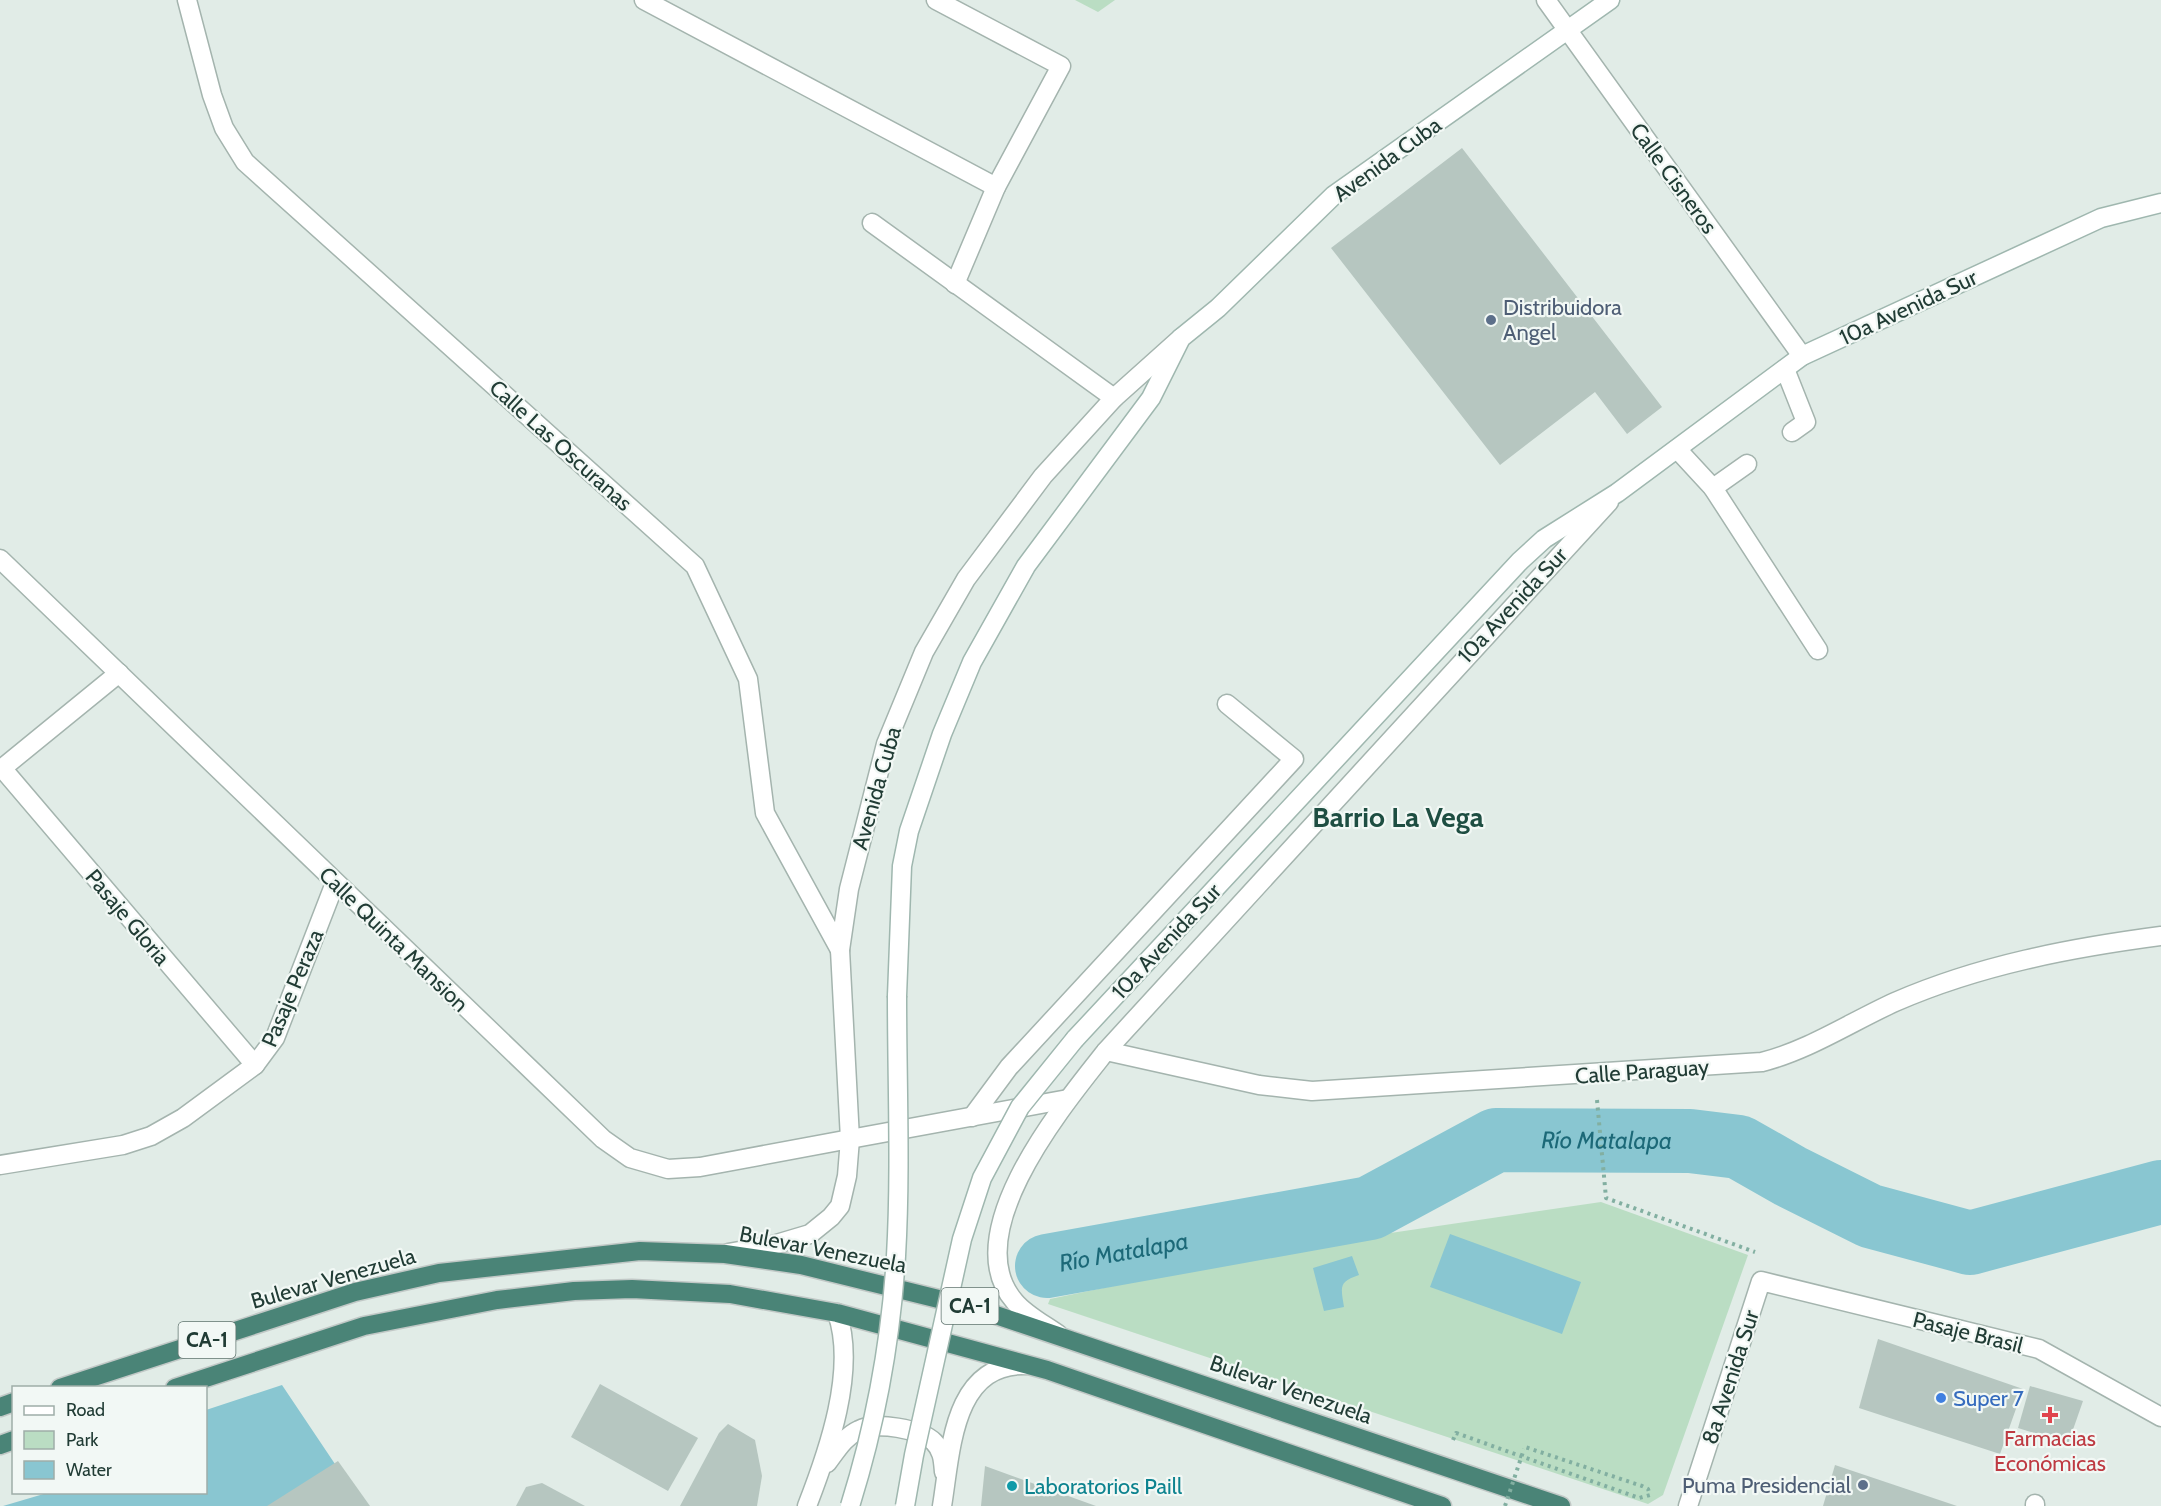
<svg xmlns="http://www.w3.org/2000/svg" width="2161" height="1506" font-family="Cabin,sans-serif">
  <rect width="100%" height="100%" fill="#e1ece7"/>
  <!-- green -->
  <g fill="#baddc3">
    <path d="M 1075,0 L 1115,0 L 1098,12 Z"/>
    <path d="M 1601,1202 L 1748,1255 L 1663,1495 L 1648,1504 L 1048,1304 L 1050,1299 L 1316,1244 Z"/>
  </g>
  <!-- water -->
  <g fill="#89c6d1">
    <path d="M 1450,1234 L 1581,1282 L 1562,1334 L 1430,1287 Z"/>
    <path d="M 1352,1256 L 1359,1275 C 1338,1282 1341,1287 1344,1307 L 1324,1311 L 1313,1268 Z"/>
    <path d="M 282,1385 L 339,1470 L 275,1506 L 3,1506 L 47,1493 L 206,1492 L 206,1410 Z"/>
  </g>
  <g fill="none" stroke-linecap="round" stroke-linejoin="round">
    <!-- river -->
    <path stroke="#89c6d1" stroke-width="64" id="s1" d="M 1047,1266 L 1370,1208 L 1496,1140 L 1690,1141 L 1739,1147 L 1790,1176 L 1870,1216 L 1970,1243 L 2161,1192"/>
  </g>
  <!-- building -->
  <g fill="#b6c6c0">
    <path d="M 1462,148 L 1662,407 L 1627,434 L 1595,392 L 1500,465 L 1331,248 Z"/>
    <path d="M 1878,1339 L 2023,1389 L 2000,1454 L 1859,1408 Z"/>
    <path d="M 600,1384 L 698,1438 L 668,1491 L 571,1437 Z"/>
    <path d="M 2030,1386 L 2083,1401 L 2068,1444 L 2018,1428 Z"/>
    <path d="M 728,1424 L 755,1440 L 762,1476 L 757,1506 L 680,1506 L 719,1433 Z"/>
    <path d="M 338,1461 L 370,1506 L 267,1506 Z"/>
    <path d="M 1835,1465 L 1957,1506 L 1823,1506 Z"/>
    <path d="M 985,1466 L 1096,1506 L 981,1506 Z"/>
    <path d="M 542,1483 L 585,1506 L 516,1506 L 526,1487 Z"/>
  </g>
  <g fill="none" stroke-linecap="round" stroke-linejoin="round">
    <!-- service casing -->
    <g stroke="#a4b4ae" stroke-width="21">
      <g id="service">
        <path d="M 644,0 L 996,187"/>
        <path d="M 936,0 L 1061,66 L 996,187 L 955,284"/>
        <path d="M 872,223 L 1114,398"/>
        <path d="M 1785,369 L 1806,422 L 1792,432"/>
        <path d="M 1677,449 L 1713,488 L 1818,650"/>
        <path d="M 1713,488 L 1747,464"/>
        <path d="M 972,1117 L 1009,1067 L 1294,759 L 1227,704"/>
        <path d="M 2035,1506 L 2035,1504"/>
      </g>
    </g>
    <!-- minor casing -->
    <g stroke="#a4b4ae" stroke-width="21">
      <g id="minor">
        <path d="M 187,0 L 212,95 L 224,128 L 245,162 L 695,566 L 748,679 L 765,813 L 840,950"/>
        <path d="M 1546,0 L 1802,356"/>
        <path d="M 0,559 L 603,1139 L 630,1158 L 668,1169 L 700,1167 L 850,1139"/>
        <path d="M 2,768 L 255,1065"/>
        <path d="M 0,770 L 119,673"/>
        <path d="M 1106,1051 L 1259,1085 L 1312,1091 L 1762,1062 C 1809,1050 1851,1022 1895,1002 C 1980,965 2070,948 2161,936"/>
        <path d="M 0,1165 L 123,1145 L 151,1136 L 183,1118 L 255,1065 L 275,1038 L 335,883"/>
        <path d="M 1688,1506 L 1761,1281 L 2039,1349 L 2161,1417"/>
      </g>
    </g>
    <!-- tertiary casing -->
    <g stroke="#a4b4ae" stroke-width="21">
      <g id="tertiary">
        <path d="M 850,1139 L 1068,1099"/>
        <path d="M 728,1253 L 773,1245 L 810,1234 L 831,1217 L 840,1206 L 847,1176 L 850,1139 L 840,950 L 849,889 L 886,744 L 924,652 L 966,579 L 1043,476 L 1114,398 L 1181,338"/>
        <path d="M 1059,1335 C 1045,1325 1026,1315 1015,1302 C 955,1234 1065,1103 1106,1051 L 1609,502"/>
        <path d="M 827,1463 C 837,1450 844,1437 859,1430 C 875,1421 921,1429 934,1442 C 943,1451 943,1461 944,1472"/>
        <path d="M 807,1506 C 828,1452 857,1370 837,1313"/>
        <path d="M 942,1506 C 951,1452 952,1363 1026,1365"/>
      </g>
    </g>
    <!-- secondary casing -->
    <g stroke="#9fb7af" stroke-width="21">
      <g id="secondary">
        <path d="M 897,996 L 902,866 L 909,831 L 942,734 L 972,662 L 1026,566 L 1151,398 L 1181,338 L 1218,308 L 1334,195 L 1610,0"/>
        <path d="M 1075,1039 L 1520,561 L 1544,539 L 1617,493 L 1802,356 L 2101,218 L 2161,203"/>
      </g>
    </g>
    <!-- trunk casing -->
    <g stroke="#c1c8c6" stroke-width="21">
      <g id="trunk">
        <path d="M 60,1388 L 355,1292 L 439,1273 L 640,1251 L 725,1254 L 801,1265 L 975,1308 L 1561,1506"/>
        <path d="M 175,1388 L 364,1326 L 497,1300 L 574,1291 L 632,1289 L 730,1294 L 837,1313 L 1047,1370 L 1442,1506"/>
        <path d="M 0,1407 L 14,1402"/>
        <path d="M 0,1445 L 14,1440"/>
      </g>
    </g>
    <!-- path -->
    <g stroke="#82afa1" stroke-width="4" stroke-dasharray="3 4.5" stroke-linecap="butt">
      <path d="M 1597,1100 L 1606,1198 L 1755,1252"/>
      <path d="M 1453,1440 L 1456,1433 L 1639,1498 L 1650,1495 L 1648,1489 L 1642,1486 L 1525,1447 L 1524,1449"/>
    </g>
    <!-- service -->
    <use href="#service" stroke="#fff" stroke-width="18"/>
    <!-- minor -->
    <use href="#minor" stroke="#fff" stroke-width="18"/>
    <!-- tertiary -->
    <use href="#tertiary" stroke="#fff" stroke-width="18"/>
    <!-- secondary -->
    <use href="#secondary" stroke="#fff" stroke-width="18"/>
    <!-- trunk -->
    <use href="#trunk" stroke="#4a8477" stroke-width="18"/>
    <!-- secondary-bridge casing -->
    <g stroke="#9fb7af" stroke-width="21" stroke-linecap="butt">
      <g id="secondary-bridge">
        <path d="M 850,1506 C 875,1426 891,1340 896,1256 C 901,1170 897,1083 897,996"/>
        <path d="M 905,1506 L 914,1455 L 962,1239 L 982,1178 L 1020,1107 L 1075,1039"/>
      </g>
    </g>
    <!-- path-bridge -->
    <path stroke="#82afa1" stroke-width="4" stroke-dasharray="3 4.5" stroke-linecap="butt" d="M 1505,1506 L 1524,1449"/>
    <!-- secondary-bridge -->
    <use href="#secondary-bridge" stroke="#fff" stroke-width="18"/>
  </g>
  <!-- markers -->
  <g fill="#5c6f8a" stroke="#f2f8f5" stroke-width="2">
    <circle cx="1491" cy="320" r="6"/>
    <circle cx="1863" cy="1485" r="6"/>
  </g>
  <circle fill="#3f7fe0" stroke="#f2f8f5" stroke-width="2" cx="1941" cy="1398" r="6"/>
  <path fill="#e0444e" stroke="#f2f8f5" stroke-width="2" d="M2047 1406h6v6h6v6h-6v6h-6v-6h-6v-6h6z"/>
  <circle fill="#0f9aa8" stroke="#f2f8f5" stroke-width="2" cx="1012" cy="1486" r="6"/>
  <g text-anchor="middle" stroke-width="4.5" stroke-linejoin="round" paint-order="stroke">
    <!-- shield labels -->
    <g fill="#f2f8f5" stroke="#60746f" stroke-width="1.5">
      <rect x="941.5" y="1288" width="57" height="36" rx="4.5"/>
      <rect x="178.5" y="1322" width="57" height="36" rx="4.5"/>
    </g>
    <g font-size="21" font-weight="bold" fill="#213c35">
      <text x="970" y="1313">CA-1</text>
      <text x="207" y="1347">CA-1</text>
    </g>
    <!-- street labels -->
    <g font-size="22" fill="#213c35" stroke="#f2f8f5">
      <text transform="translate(1387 159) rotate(-36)" y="8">Avenida Cuba</text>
      <text transform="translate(1674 178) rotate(54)" y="8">Calle Cisneros</text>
      <text transform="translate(1908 307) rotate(-25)" y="8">10a Avenida Sur</text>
      <text transform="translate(561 445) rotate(42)" y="8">Calle Las Oscuranas</text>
      <text transform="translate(1512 605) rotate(-47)" y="8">10a Avenida Sur</text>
      <text transform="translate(876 788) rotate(-74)" y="8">Avenida Cuba</text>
      <text transform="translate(128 917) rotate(50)" y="8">Pasaje Gloria</text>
      <text transform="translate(394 939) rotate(44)" y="8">Calle Quinta Mansion</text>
      <text transform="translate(1166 941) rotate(-47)" y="8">10a Avenida Sur</text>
      <text transform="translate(292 988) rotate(-67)" y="8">Pasaje Peraza</text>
      <text transform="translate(1642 1071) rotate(-4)" y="8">Calle Paraguay</text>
      <text transform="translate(823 1249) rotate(11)" y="8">Bulevar Venezuela</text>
      <text transform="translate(333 1278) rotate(-16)" y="8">Bulevar Venezuela</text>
      <text transform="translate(1968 1332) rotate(14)" y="8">Pasaje Brasil</text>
      <text transform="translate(1730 1377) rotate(-72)" y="8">8a Avenida Sur</text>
      <text transform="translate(1291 1389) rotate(19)" y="8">Bulevar Venezuela</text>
    </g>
    <!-- service labels -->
    <g font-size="22" fill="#4e5e75" stroke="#f2f8f5" text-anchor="start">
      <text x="1503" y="315">Distribuidora<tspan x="1503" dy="25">Angel</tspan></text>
      <text x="1851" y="1493" text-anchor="end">Puma Presidencial</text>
    </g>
    <!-- shop labels -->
    <g font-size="22" fill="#366cbe" stroke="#f2f8f5" text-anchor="start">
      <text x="1953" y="1406">Super 7</text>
    </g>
    <!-- health labels -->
    <g font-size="22" fill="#be3a42" stroke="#f2f8f5">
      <text x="2050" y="1446">Farmacias<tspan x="2050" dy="25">Económicas</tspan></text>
    </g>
    <!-- culture labels -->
    <g font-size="22" fill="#0d838f" stroke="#f2f8f5" text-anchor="start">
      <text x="1024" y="1494">Laboratorios Paill</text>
    </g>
    <!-- water labels -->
    <g font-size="24" font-style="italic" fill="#1c6978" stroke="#f2f8f5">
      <text dy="8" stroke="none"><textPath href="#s1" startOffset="582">Río Matalapa</textPath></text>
      <text dy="8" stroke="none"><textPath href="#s1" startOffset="78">Río Matalapa</textPath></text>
    </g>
    <!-- district labels -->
    <g font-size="28" font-weight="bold" fill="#1e4e42" stroke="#f2f8f5">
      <text x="1398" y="827">Barrio La Vega</text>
    </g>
  </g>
  <!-- legend -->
  <rect x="12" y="1386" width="195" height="108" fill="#f2f8f5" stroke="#9eada8" stroke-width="1.5"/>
  <rect x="24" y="1406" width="30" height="9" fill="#ffffff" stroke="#9eada8" stroke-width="1.5"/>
  <text x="66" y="1416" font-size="18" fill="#213c35">Road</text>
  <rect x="24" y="1431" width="30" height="18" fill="#baddc3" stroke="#9eada8" stroke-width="1.5"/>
  <text x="66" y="1446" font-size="18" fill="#213c35">Park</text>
  <rect x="24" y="1461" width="30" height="18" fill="#89c6d1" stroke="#9eada8" stroke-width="1.5"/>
  <text x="66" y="1476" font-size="18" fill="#213c35">Water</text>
</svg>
